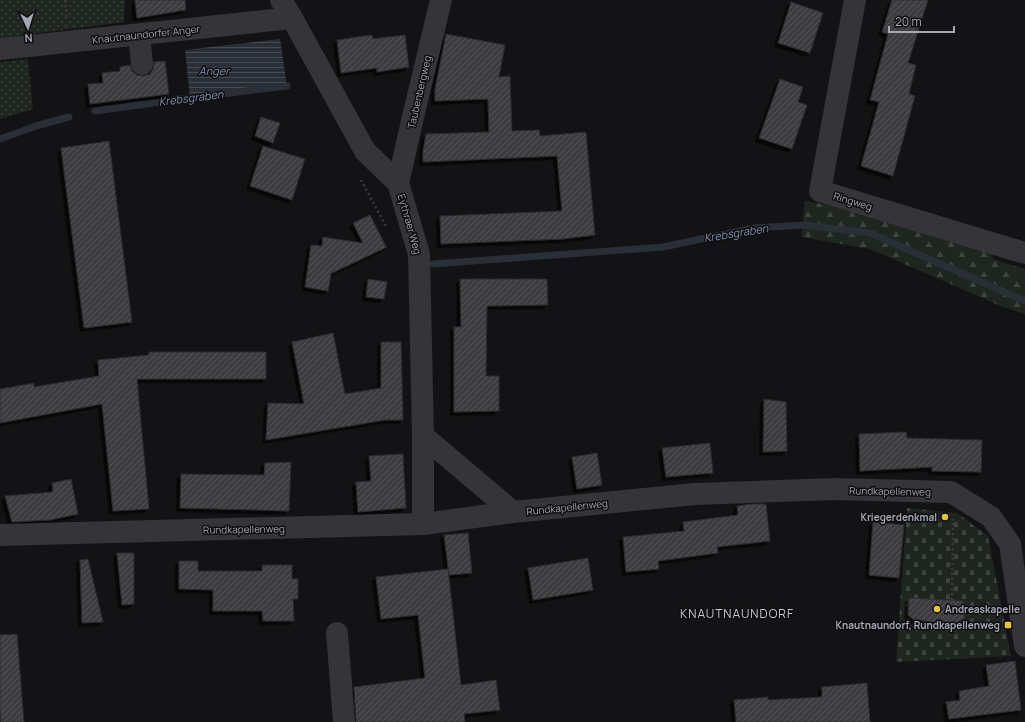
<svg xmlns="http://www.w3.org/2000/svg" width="1025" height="722" font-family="Manrope,sans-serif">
  <defs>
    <pattern id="grass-dots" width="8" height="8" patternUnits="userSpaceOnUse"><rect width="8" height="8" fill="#1f2620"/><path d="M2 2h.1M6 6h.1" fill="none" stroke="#3d433e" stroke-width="1.8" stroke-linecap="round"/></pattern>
    <pattern id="forest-firs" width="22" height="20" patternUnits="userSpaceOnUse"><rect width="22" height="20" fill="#1f2620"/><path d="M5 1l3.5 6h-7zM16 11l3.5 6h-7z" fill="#3d433e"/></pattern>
    <pattern id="cemetery-stones" width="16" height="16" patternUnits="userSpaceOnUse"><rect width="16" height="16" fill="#1f2620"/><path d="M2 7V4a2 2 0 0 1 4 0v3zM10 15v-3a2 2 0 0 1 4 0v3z" fill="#3d433e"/></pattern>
    <pattern id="water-rules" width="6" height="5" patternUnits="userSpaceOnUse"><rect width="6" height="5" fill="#2a2f37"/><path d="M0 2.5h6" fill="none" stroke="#464a52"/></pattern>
    <pattern id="building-hatch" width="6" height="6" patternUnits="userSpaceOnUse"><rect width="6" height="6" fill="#3d3c41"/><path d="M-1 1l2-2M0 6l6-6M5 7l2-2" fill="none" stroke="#56555a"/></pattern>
    <filter id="shadow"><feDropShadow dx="-3.5" dy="3.5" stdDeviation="0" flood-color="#0009"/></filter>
  </defs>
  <rect width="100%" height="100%" fill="#131214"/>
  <!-- grass -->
  <g fill="url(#grass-dots)">
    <path d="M 0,0 L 125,0 L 124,22 L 0,38 Z"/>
    <path d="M 28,59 L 33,109 L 0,119 L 0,62 Z"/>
  </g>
  <!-- forest -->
  <path fill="url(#forest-firs)" d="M 805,201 L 877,213 L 995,249 L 992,259 L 1025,269 L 1025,314 L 1003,307 L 870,249 L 801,237 Z"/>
  <!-- cemetery -->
  <path fill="url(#cemetery-stones)" d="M 907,508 L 957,513 L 988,536 L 1011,656 L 896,662 Z"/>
  <!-- water -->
  <path fill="url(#water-rules)" d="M 280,39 L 287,86 L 190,98 L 185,50 Z"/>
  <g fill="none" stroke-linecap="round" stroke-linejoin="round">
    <!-- stream -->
    <g stroke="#2a2f37" stroke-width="7">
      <path d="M 95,111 L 190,98 L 287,86"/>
      <path d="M 0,139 L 36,126 L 69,117"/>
      <path d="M 433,264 L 663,247 L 754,228 L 805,225 L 870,233 L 1025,301"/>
    </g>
  </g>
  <!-- building -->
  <g fill="url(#building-hatch)" stroke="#2d2c30" filter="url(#shadow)">
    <path d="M 135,0 L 185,0 L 186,10 L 137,18 Z"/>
    <path d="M 892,0 L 928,0 L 908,63 L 916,65 L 909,94 L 915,96 L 893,176 L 861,166 L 879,102 L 870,100 L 888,34 L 882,32 Z"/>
    <path d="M 791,2 L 823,13 L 810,53 L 778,43 Z"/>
    <path d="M 446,34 L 505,45 L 499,77 L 510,76 L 512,131 L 539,130 L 540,136 L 586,132 L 595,235 L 563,239 L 441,244 L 440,216 L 562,211 L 557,156 L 423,162 L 423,151 L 426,134 L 489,132 L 488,99 L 435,101 L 435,89 Z"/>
    <path d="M 372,35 L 373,39 L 405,35 L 409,67 L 377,72 L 377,68 L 341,73 L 337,40 Z"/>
    <path d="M 165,61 L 169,94 L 90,104 L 88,84 L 103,83 L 102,73 L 120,71 L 120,67 L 130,65 L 132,71 L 137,75 L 144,76 L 150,74 L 153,69 L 154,62 Z"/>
    <path d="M 780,79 L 803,87 L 798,102 L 807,105 L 792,149 L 759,138 Z"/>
    <path d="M 261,117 L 280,123 L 273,143 L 255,136 Z"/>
    <path d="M 109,141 L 132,322 L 84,328 L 61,148 Z"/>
    <path d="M 263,146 L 305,159 L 292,200 L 250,186 Z"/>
    <path d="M 370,215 L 386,247 L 387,247 L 330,274 L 331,274 L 328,291 L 305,287 L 311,245 L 322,246 L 323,237 L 363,243 L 353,223 Z"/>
    <path d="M 368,279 L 387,282 L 384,299 L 366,297 Z"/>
    <path d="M 460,279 L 547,279 L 548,305 L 487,306 L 486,376 L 499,376 L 499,411 L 454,412 L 454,327 L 461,327 Z"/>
    <path d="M 333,333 L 345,394 L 381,388 L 381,342 L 401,342 L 403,420 L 385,420 L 266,440 L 268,403 L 304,404 L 292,342 Z"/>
    <path d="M 149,352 L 266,352 L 266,379 L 137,379 L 149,509 L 113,511 L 102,404 L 0,423 L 0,389 L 34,383 L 34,387 L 99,376 L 98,360 L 149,355 Z"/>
    <path d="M 764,399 L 786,402 L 787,451 L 763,452 Z"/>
    <path d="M 906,432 L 907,438 L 982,440 L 981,472 L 932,471 L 932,467 L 860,471 L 859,434 Z"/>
    <path d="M 710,443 L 713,473 L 666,477 L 662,448 Z"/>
    <path d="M 597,453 L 602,485 L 577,489 L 572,457 Z"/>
    <path d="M 403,454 L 406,508 L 358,512 L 356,482 L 371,481 L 369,456 Z"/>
    <path d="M 291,462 L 289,511 L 257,510 L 180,508 L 181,474 L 264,475 L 265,463 Z"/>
    <path d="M 71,479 L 78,514 L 50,520 L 12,522 L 5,496 L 53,492 L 52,483 Z"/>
    <path d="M 752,504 L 766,504 L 770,541 L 717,547 L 718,553 L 658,561 L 659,569 L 626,572 L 623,537 L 684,531 L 683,522 L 738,515 L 737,506 Z"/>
    <path d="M 873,522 L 904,525 L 899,578 L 869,575 Z"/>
    <path d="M 468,533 L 472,573 L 449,575 L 444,535 Z"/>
    <path d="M 117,553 L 134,553 L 134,604 L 122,605 Z"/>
    <path d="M 588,558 L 593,590 L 533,600 L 528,568 Z"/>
    <path d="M 88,559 L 103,622 L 82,623 L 80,560 Z"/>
    <path d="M 179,561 L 198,561 L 198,571 L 262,571 L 262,565 L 292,565 L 292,579 L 298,579 L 298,599 L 293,599 L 294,621 L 263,621 L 262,611 L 213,611 L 213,590 L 179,589 Z"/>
    <path d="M 448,569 L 461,685 L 496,680 L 500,710 L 464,714 L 465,722 L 356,722 L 354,687 L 425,678 L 418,615 L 381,619 L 376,577 Z"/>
    <path d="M 909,598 L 948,600 L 952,600 L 963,601 L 965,611 L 965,618 L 959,622 L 954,624 L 914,620 L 908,615 Z"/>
    <path d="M 17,634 L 24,722 L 1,722 L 0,710 L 0,635 Z"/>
    <path d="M 1015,661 L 1021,710 L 949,719 L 946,702 L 960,700 L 959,691 L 989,686 L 986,665 Z"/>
    <path d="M 867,683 L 870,722 L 736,722 L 734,700 L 768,697 L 768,700 L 822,697 L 822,687 Z"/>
  </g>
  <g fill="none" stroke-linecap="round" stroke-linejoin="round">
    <!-- path -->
    <g stroke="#3a3a40" stroke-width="2.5" stroke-dasharray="2 3" stroke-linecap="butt">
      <path d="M 65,0 L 67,20"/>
      <path d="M 361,180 L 387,228"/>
      <path d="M 952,600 L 953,519"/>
    </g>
    <!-- minor -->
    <g stroke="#343439" stroke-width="22">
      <path d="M 281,0 L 292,18 L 365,151 L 398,183 L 419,254 L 423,436 L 423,524"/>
      <path d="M 855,0 L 820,191 L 1025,253"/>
      <path d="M 139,35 L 142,64"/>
      <path d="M 0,49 L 292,18"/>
      <path d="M 398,183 L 413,117 L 441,0"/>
      <path d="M 423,436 L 513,512"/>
      <path d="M 0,535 L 423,524 L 513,512 L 695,494 L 835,489 L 951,492 L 991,517 L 1010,544 L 1025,646"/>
      <path d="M 337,633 L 344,722"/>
    </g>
  </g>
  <!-- markers -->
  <g fill="#e7c537" stroke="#0e0d0f" stroke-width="1.5">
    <circle cx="945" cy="517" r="4"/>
    <circle cx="937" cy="609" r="4"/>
    <rect x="1004" y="621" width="8" height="8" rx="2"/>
  </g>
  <g text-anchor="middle" stroke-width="3" stroke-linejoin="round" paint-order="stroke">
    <!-- street labels -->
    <g font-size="10" fill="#a5a7b4" stroke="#0e0d0f">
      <text transform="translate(146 34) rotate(-6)" y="4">Knautnaundorfer Anger</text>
      <text transform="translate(419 92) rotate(-77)" y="4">Taubenbergweg</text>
      <text transform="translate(853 201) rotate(17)" y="4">Ringweg</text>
      <text transform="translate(410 224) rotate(74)" y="4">Eythraer Weg</text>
      <text transform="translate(890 491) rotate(1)" y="4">Rundkapellenweg</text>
      <text transform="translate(567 507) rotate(-6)" y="4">Rundkapellenweg</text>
      <text transform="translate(244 529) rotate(-1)" y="4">Rundkapellenweg</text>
    </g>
    <!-- poi labels -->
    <g font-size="10" font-weight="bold" fill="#a5a7b4" stroke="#0e0d0f" text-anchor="end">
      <text x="937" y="521">Kriegerdenkmal</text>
      <text x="945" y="613" text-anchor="start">Andreaskapelle</text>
      <text x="1000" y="629">Knautnaundorf, Rundkapellenweg</text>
    </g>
    <!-- water labels -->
    <g font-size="11" font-style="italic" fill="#7d90ad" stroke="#0e0d0f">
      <text x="214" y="75">Anger</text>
      <text transform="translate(191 98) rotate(-7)" y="4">Krebsgraben</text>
      <text transform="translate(736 233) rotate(-9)" y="4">Krebsgraben</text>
    </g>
    <!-- quarter labels -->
    <g font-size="12" letter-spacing="1" fill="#c5c7d0" stroke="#0e0d0f">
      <text x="737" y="618">KNAUTNAUNDORF</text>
    </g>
  </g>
  <!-- north arrow -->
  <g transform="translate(28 28) rotate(176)" stroke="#0e0d0f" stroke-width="3" paint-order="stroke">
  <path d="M0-3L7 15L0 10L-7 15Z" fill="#a5a7b4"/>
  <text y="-6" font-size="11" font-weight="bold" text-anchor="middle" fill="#a5a7b4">N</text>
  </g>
  <!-- scale -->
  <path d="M889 26v6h65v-6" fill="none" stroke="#a5a7b4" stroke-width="2"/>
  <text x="895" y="26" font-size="12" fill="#a5a7b4" stroke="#0e0d0f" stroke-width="3" paint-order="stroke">20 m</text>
</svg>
